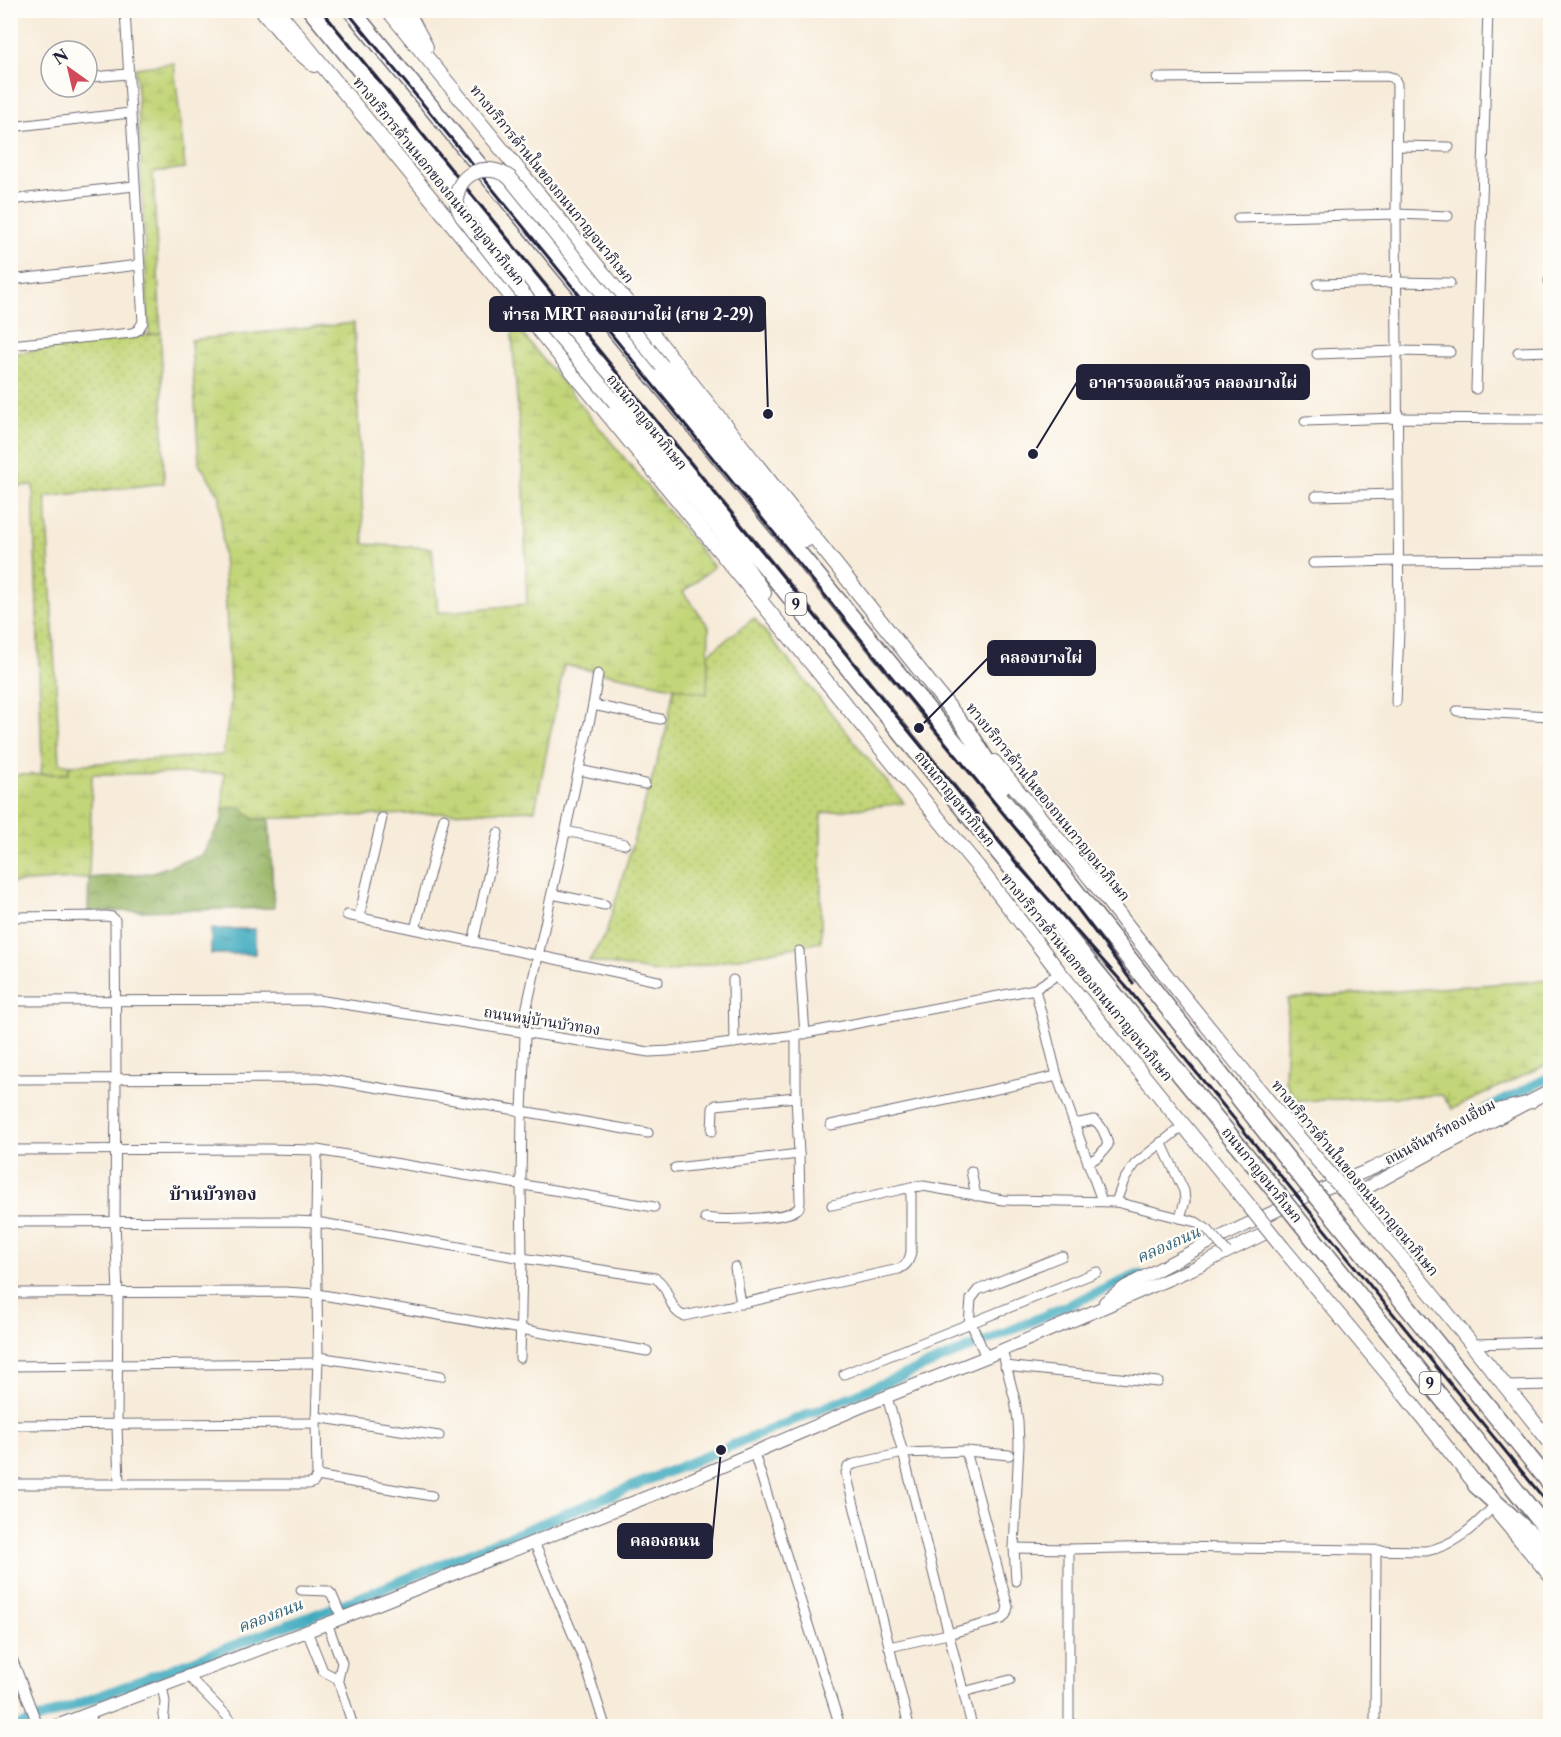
<svg xmlns="http://www.w3.org/2000/svg" width="1561" height="1737" font-family="'Libre Caslon Text','Noto Serif Thai',serif">
  <defs>
    <pattern id="grass-dots" width="8" height="8" patternUnits="userSpaceOnUse" patternTransform="scale(1.5)"><rect width="8" height="8" fill="#c2d578"/><path d="M2 2h.1M6 6h.1" fill="none" stroke="#a6b769" stroke-width="1.8" stroke-linecap="round"/></pattern>
    <pattern id="forest-crowns" width="20" height="18" patternUnits="userSpaceOnUse" patternTransform="scale(1.5)"><rect width="20" height="18" fill="#99b668"/><path d="M2 6a3 3 0 1 1 6 0M12 15a3 3 0 1 1 6 0" fill="none" stroke="#7c9457"/></pattern>
    <pattern id="wetland-marsh" width="20" height="14" patternUnits="userSpaceOnUse" patternTransform="scale(1.5)"><rect width="20" height="14" fill="#c2d578"/><path d="M1 5h8M5 5V1M11 12h8M15 12V8" fill="none" stroke="#a6b769"/></pattern>
    <pattern id="water-ripples" width="26" height="14" patternUnits="userSpaceOnUse" patternTransform="scale(1.5)"><rect width="26" height="14" fill="#40abbf"/><path d="M2 4q2-2 4 0t4 0M15 11q2-2 4 0t4 0" fill="none" stroke="#358b9c"/></pattern>
  </defs>
  <rect width="100%" height="100%" fill="#fdfcf7"/>
  <filter id="ink" filterUnits="userSpaceOnUse"><feTurbulence type="fractalNoise" baseFrequency=".0167" numOctaves="2"/><feDisplacementMap in="SourceGraphic" scale="12" xChannelSelector="R" yChannelSelector="G"/><feConvolveMatrix kernelMatrix="1 2 1 2 8 2 1 2 1" color-interpolation-filters="sRGB"/></filter>
  <filter id="wash" filterUnits="userSpaceOnUse"><feTurbulence type="fractalNoise" baseFrequency=".008" numOctaves="4" result="noise"/><feDisplacementMap in="SourceGraphic" scale="24" xChannelSelector="R" yChannelSelector="G"/><feGaussianBlur stdDeviation="1.35" result="paint"/><feColorMatrix in="noise" values="0 0 0 0 0 0 0 0 0 0 0 0 0 0 0 0 0 1.4 0 .05"/><feComposite in="paint" operator="in"/></filter>
  <g filter="url(#wash)">
    <rect width="100%" height="100%" fill="#f7ebd9"/>
    <!-- grass -->
    <g fill="url(#grass-dots)" stroke="#727c5a" stroke-width="1.5">
      <path d="M 161,333 L 164,483 L 46,497 L 60,763 L 70,765 L 68,774 L 41,774 L 42,761 L 33,485 L 11,487 L 10,354 Z"/>
      <path d="M 754,618 L 904,803 L 821,813 L 821,942 L 663,973 L 589,961 L 606,933 L 666,731 L 674,687 L 707,694 L 708,654 Z"/>
    </g>
    <!-- forest -->
    <path fill="url(#forest-crowns)" stroke="#5e6c52" stroke-width="1.5" d="M 241,807 L 254,819 L 269,819 L 274,908 L 88,912 L 89,878 L 150,873 L 202,855 L 222,820 L 223,808 Z"/>
    <!-- wetland -->
    <g fill="url(#wetland-marsh)" stroke="#727c5a" stroke-width="1.5">
      <path d="M 174,63 L 185,168 L 153,172 L 161,333 L 149,335 L 136,68 Z"/>
      <path d="M 354,323 L 364,544 L 432,548 L 438,613 L 527,604 L 524,491 L 512,334 L 519,330 L 714,567 L 683,592 L 709,627 L 707,694 L 564,665 L 535,810 L 254,819 L 241,807 L 223,808 L 224,773 L 92,774 L 89,878 L 11,883 L 11,775 L 68,774 L 70,765 L 223,755 L 231,702 L 220,496 L 199,463 L 191,340 Z"/>
      <path d="M 1550,980 L 1550,1063 L 1452,1109 L 1442,1095 L 1296,1101 L 1285,1080 L 1288,999 Z"/>
    </g>
    <!-- water -->
    <rect fill="url(#water-ripples)" stroke="#31667d" stroke-width="1.5" x="211" y="929" width="44" height="25"/>
    <g fill="none" stroke-linecap="round" stroke-linejoin="round">
      <!-- canal -->
      <g stroke="#40abbf" stroke-width="10">
        <path d="M 1486,1109 L 1550,1077"/>
        <path d="M 20,1726 L 359,1598 L 721,1450 L 998,1336 L 1139,1274"/>
      </g>
    </g>
  </g>
  <g filter="url(#ink)">
    <g fill="none" stroke-linecap="round" stroke-linejoin="round">
      <!-- minor casing -->
      <g stroke="#6d6872" stroke-width="11">
        <g id="minor">
          <path d="M 92,77 L 128,74"/>
          <path d="M 1157,78 L 1387,76 L 1394,78 L 1397,84 L 1396,214 L 1399,630 L 1396,702"/>
          <path d="M 10,127 L 130,113"/>
          <path d="M 1398,146 L 1449,147"/>
          <path d="M 10,200 L 134,186"/>
          <path d="M 1238,218 L 1396,214 L 1448,216"/>
          <path d="M 10,280 L 139,265"/>
          <path d="M 1549,281 L 1550,281"/>
          <path d="M 1318,284 L 1397,282 L 1450,283"/>
          <path d="M 10,345 L 132,333 L 138,330 L 143,322 L 125,10"/>
          <path d="M 1518,352 L 1550,351"/>
          <path d="M 1317,354 L 1397,351 L 1450,352"/>
          <path d="M 1476,389 L 1488,10"/>
          <path d="M 1305,421 L 1397,418 L 1550,419"/>
          <path d="M 1316,496 L 1398,494"/>
          <path d="M 1313,563 L 1398,561 L 1550,560"/>
          <path d="M 593,705 L 660,719"/>
          <path d="M 1457,711 L 1550,716"/>
          <path d="M 579,770 L 645,784"/>
          <path d="M 566,831 L 625,844"/>
          <path d="M 552,894 L 605,905"/>
          <path d="M 347,915 L 658,981"/>
          <path d="M 10,917 L 106,916 L 112,917 L 115,920 L 116,1078 L 115,1221 L 118,1294 L 117,1425 L 119,1484"/>
          <path d="M 359,917 L 382,818"/>
          <path d="M 415,929 L 444,818"/>
          <path d="M 473,942 L 498,833"/>
          <path d="M 799,951 L 805,1034"/>
          <path d="M 733,980 L 734,1043"/>
          <path d="M 1035,989 L 1057,1076 L 1102,1201"/>
          <path d="M 10,1001 L 318,1000 L 649,1052 L 669,1051 L 796,1035 L 1035,989 L 1060,973"/>
          <path d="M 10,1079 L 318,1078 L 522,1111 L 648,1133"/>
          <path d="M 1075,1124 L 1094,1120 C 1102,1125 1106,1136 1108,1145 L 1099,1156 L 1088,1163"/>
          <path d="M 831,1125 L 1057,1076"/>
          <path d="M 712,1131 L 713,1108 L 716,1105 L 796,1097"/>
          <path d="M 1161,1142 L 1184,1191 L 1185,1201 L 1180,1218"/>
          <path d="M 10,1150 L 266,1149 L 317,1150 L 654,1207"/>
          <path d="M 675,1168 L 799,1154 L 796,1097 L 796,1035"/>
          <path d="M 971,1171 L 976,1196"/>
          <path d="M 1116,1202 L 1124,1180 L 1135,1164 L 1184,1125"/>
          <path d="M 832,1205 L 911,1187 L 923,1186 L 1003,1200 L 1116,1202 L 1196,1222 L 1208,1230"/>
          <path d="M 705,1218 C 720,1221 784,1219 796,1210 C 800,1208 799,1207 800,1202 L 799,1154"/>
          <path d="M 10,1222 L 294,1221 L 316,1222 L 522,1258 L 655,1278 C 670,1286 668,1311 684,1316 L 899,1269 C 907,1265 909,1261 911,1252 L 911,1187"/>
          <path d="M 735,1267 L 741,1304"/>
          <path d="M 10,1293 L 284,1292 L 317,1294 L 647,1351"/>
          <path d="M 971,1323 L 1097,1272"/>
          <path d="M 969,1324 L 971,1299 L 978,1290 L 1062,1256"/>
          <path d="M 1472,1344 L 1550,1342"/>
          <path d="M 1002,1350 L 1015,1400 L 1018,1421 L 1019,1444 L 1014,1548 L 1016,1581"/>
          <path d="M 318,1357 L 441,1376"/>
          <path d="M 520,1358 L 522,1258 L 521,1184 L 522,1111 L 526,1011 L 593,705 L 598,674"/>
          <path d="M 10,1366 L 318,1363"/>
          <path d="M 1005,1366 L 1158,1382"/>
          <path d="M 844,1374 L 971,1323 L 986,1357"/>
          <path d="M 1507,1386 L 1550,1385"/>
          <path d="M 887,1397 L 903,1453 L 972,1726"/>
          <path d="M 316,1417 L 439,1436"/>
          <path d="M 10,1425 L 316,1423"/>
          <path d="M 754,1453 L 840,1726"/>
          <path d="M 317,1476 L 432,1496"/>
          <path d="M 10,1484 L 309,1484 L 314,1482 L 317,1476 L 316,1423 L 318,1357 L 316,1222 L 317,1150"/>
          <path d="M 534,1542 L 585,1663 L 605,1726"/>
          <path d="M 1014,1548 L 1069,1549 L 1172,1547 L 1426,1551 C 1454,1546 1474,1527 1493,1507"/>
          <path d="M 301,1590 L 328,1591 L 332,1595 L 342,1618"/>
          <path d="M 327,1623 L 342,1663 L 338,1679 L 353,1726"/>
          <path d="M 307,1631 L 323,1671 L 338,1679"/>
          <path d="M 889,1647 L 948,1634 L 1002,1619 L 1006,1614 L 1008,1607 L 966,1451"/>
          <path d="M 10,1653 L 38,1726"/>
          <path d="M 188,1676 L 229,1718 L 234,1726"/>
          <path d="M 162,1686 L 165,1702 L 163,1726"/>
          <path d="M 963,1692 L 1010,1680"/>
          <path d="M 91,1726 L 91,1713"/>
          <path d="M 909,1726 L 846,1473 L 848,1467 L 854,1464 L 903,1453 L 966,1451 L 1009,1455"/>
          <path d="M 1069,1726 L 1069,1549"/>
          <path d="M 1375,1726 L 1376,1551"/>
        </g>
      </g>
      <!-- tertiary casing -->
      <g stroke="#6d6872" stroke-width="14">
        <g id="tertiary">
          <path d="M 1350,1197 L 1438,1149 L 1550,1091"/>
          <path d="M 1105,1302 L 1125,1287 L 1208,1243 L 1307,1196 L 1371,1169 L 1492,1111 L 1531,1102"/>
          <path d="M 56,1726 L 342,1618 L 685,1482 L 858,1408 L 986,1357 L 1102,1308 L 1192,1269 L 1270,1231"/>
        </g>
      </g>
      <!-- secondary casing -->
      <g stroke="#6d6872" stroke-width="16">
        <g id="secondary">
          <path d="M 262,10 L 293,47 L 314,65"/>
          <path d="M 277,10 L 978,867 L 1060,973 L 1250,1207"/>
          <path d="M 388,10 L 643,322 L 972,736"/>
          <path d="M 405,10 L 410,17 L 426,47"/>
          <path d="M 662,366 L 772,502 L 806,540"/>
          <path d="M 615,402 L 725,536 L 764,593"/>
          <path d="M 994,762 L 1091,879 L 1165,974 L 1277,1112 L 1332,1177"/>
          <path d="M 1362,1210 L 1430,1292 L 1550,1442"/>
          <path d="M 1282,1247 L 1397,1385 L 1482,1492"/>
          <path d="M 1499,1514 L 1550,1575"/>
        </g>
      </g>
      <!-- trunk casing -->
      <g stroke="#6d6872" stroke-width="19">
        <g id="trunk">
          <path d="M 311,10 L 1281,1198"/>
          <path d="M 351,10 L 1036,841 L 1307,1184"/>
          <path d="M 966,728 L 1002,786"/>
          <path d="M 1335,1218 L 1550,1483"/>
          <path d="M 1309,1233 L 1550,1533"/>
          <path d="M 1476,1485 L 1550,1552"/>
        </g>
      </g>
      <!-- minor -->
      <use href="#minor" stroke="#fff" stroke-width="9"/>
      <!-- tertiary -->
      <use href="#tertiary" stroke="#fff" stroke-width="12"/>
      <!-- secondary -->
      <use href="#secondary" stroke="#fff" stroke-width="14"/>
      <!-- trunk -->
      <use href="#trunk" stroke="#fff" stroke-width="16"/>
      <!-- rail -->
      <g stroke="#22223b" stroke-width="3">
        <path d="M 321,10 L 1018,865 L 1129,990 L 1550,1506"/>
        <path d="M 346,10 L 1035,852 L 1133,983"/>
      </g>
      <!-- minor-bridge casing -->
      <g stroke="#6d6872" stroke-width="11" stroke-linecap="butt">
        <path id="minor-bridge" d="M 1208,1230 L 1227,1252"/>
      </g>
      <!-- secondary-bridge casing -->
      <g stroke="#6d6872" stroke-width="16" stroke-linecap="butt">
        <g id="secondary-bridge">
          <path d="M 615,402 L 523,294 L 462,216 C 460,212 457,207 457,203 C 454,173 488,160 510,178 L 662,366"/>
          <path d="M 1332,1177 L 1362,1210"/>
          <path d="M 1250,1207 L 1282,1247"/>
        </g>
      </g>
      <!-- trunk-bridge casing -->
      <g stroke="#6d6872" stroke-width="19" stroke-linecap="butt">
        <g id="trunk-bridge">
          <path d="M 1307,1184 L 1335,1218"/>
          <path d="M 1281,1198 L 1309,1233"/>
        </g>
      </g>
      <!-- minor-bridge -->
      <use href="#minor-bridge" stroke="#fff" stroke-width="9"/>
      <!-- secondary-bridge -->
      <use href="#secondary-bridge" stroke="#fff" stroke-width="14"/>
      <!-- trunk-bridge -->
      <use href="#trunk-bridge" stroke="#fff" stroke-width="16"/>
    </g>
  </g>
  <g text-anchor="middle" stroke-width="5" stroke-linejoin="round" paint-order="stroke">
    <!-- shield labels -->
    <g fill="#fdfcf7" stroke="#646373" stroke-width="1.5">
      <rect x="785.5" y="593" width="21" height="22" rx="4.5"/>
      <rect x="1419.5" y="1372" width="21" height="22" rx="4.5"/>
    </g>
    <g font-size="14" font-weight="bold" fill="#22223b">
      <text x="796" y="609">9</text>
      <text x="1430" y="1388">9</text>
    </g>
    <!-- street labels -->
    <g font-size="15" fill="#22223b" stroke="#fdfcf7">
      <text transform="translate(439 181) rotate(51)" y="5">ทางบริการด้านนอกของถนนกาญจนาภิเษก</text>
      <text transform="translate(552 184) rotate(51)" y="5">ทางบริการด้านในของถนนกาญจนาภิเษก</text>
      <text transform="translate(647 422) rotate(51)" y="5">ถนนกาญจนาภิเษก</text>
      <text transform="translate(955 799) rotate(51)" y="5">ถนนกาญจนาภิเษก</text>
      <text transform="translate(1048 802) rotate(51)" y="5">ทางบริการด้านในของถนนกาญจนาภิเษก</text>
      <text transform="translate(1087 977) rotate(51)" y="5">ทางบริการด้านนอกของถนนกาญจนาภิเษก</text>
      <text transform="translate(542 1021) rotate(9)" y="5">ถนนหมู่บ้านบัวทอง</text>
      <text transform="translate(1440 1132) rotate(-28)" y="5">ถนนจันทร์ทองเอี่ยม</text>
      <text transform="translate(1262 1175) rotate(51)" y="5">ถนนกาญจนาภิเษก</text>
      <text transform="translate(1355 1178) rotate(50)" y="5">ทางบริการด้านในของถนนกาญจนาภิเษก</text>
    </g>
    <!-- water labels -->
    <g font-size="16" font-style="italic" fill="#306076" stroke="#fdfcf7">
      <text transform="translate(1168 1244) rotate(-24)" y="6">คลองถนน</text>
      <text transform="translate(270 1615) rotate(-21)" y="6">คลองถนน</text>
    </g>
    <!-- quarter labels -->
    <g font-size="18" font-weight="bold" fill="#22223b" stroke="#fdfcf7">
      <text x="213" y="1200">บ้านบัวทอง</text>
    </g>
  </g>
  <!-- callouts -->
  <path fill="none" stroke="#22223b" stroke-width="2" d="M768 414L765 314M1033 454L1077 382M919 728L988 658M721 1450L712 1541"/>
  <g fill="#22223b" stroke="#fdfcf7" stroke-width="2">
    <circle cx="768" cy="414" r="6"/>
    <circle cx="1033" cy="454" r="6"/>
    <circle cx="919" cy="728" r="6"/>
    <circle cx="721" cy="1450" r="6"/>
  </g>
  <g fill="#22223b" stroke="#22223b" stroke-width="2">
    <rect x="490" y="297" width="275" height="34" rx="6"/>
    <rect x="1077" y="365" width="232" height="34" rx="6"/>
    <rect x="988" y="641" width="107" height="34" rx="6"/>
    <rect x="618" y="1524" width="94" height="34" rx="6"/>
  </g>
  <g font-size="16" text-anchor="middle" font-weight="bold" fill="#fff">
    <text x="628" y="320">ท่ารถ MRT คลองบางไผ่ (สาย 2-29)</text>
    <text x="1193" y="388">อาคารจอดแล้วจร คลองบางไผ่</text>
    <text x="1041" y="663">คลองบางไผ่</text>
    <text x="665" y="1546">คลองถนน</text>
  </g>
  <!-- margin -->
  <rect width="1561" height="1737" fill="none" stroke="#fdfcf7" stroke-width="36"/>
  <!-- north arrow -->
  <g transform="translate(69 69) rotate(326)"><circle r="28" fill="#fdfcf7" stroke="#a5a5ac" stroke-width="1.5"/>
  <path d="M0-4.5L10 22L0 15L-10 22Z" fill="#d1495b"/>
  <text y="-9" font-size="16" font-weight="bold" text-anchor="middle" fill="#22223b">N</text>
  </g>
</svg>
